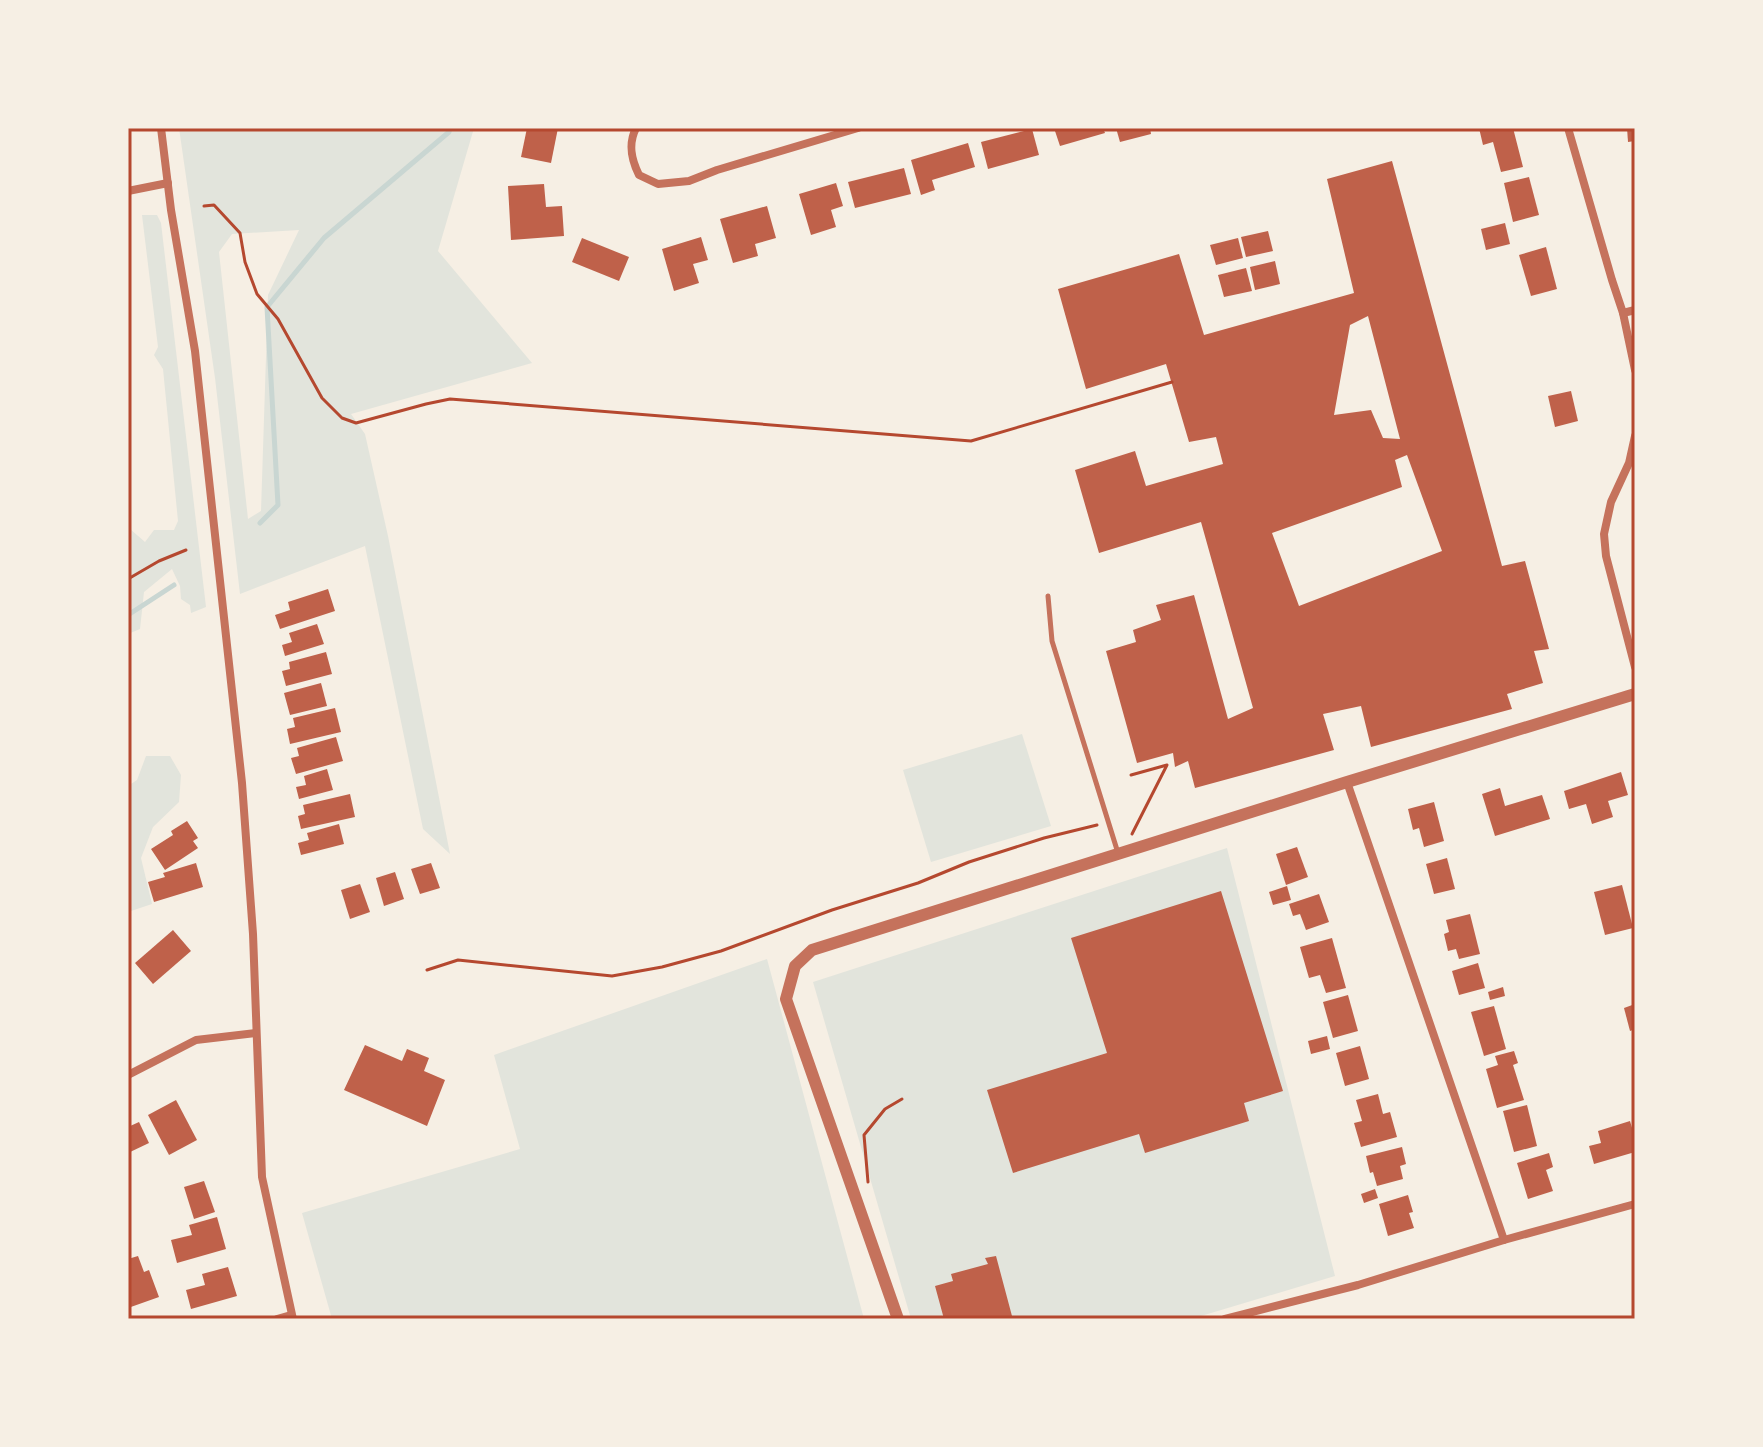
<svg xmlns="http://www.w3.org/2000/svg" width="1763" height="1447" font-family="Manrope,sans-serif">
  <rect width="100%" height="100%" fill="#f6efe4"/>
  <!-- green -->
  <g fill="#e2e4dc" fill-rule="evenodd">
    <path d="M 179,128 L 474,128 L 438,251 L 532,363 L 351,414 L 365,434 L 388,536 L 450,854 L 423,829 L 365,546 L 240,594 L 215,378 ZM 299,230 L 268,295 L 261,511 L 248,519 L 219,252 L 232,234 Z"/>
    <path d="M 142,215 L 157,215 L 161,223 L 206,607 L 191,613 L 190,605 L 181,599 L 180,586 L 172,569 L 144,592 L 140,629 L 128,634 L 128,432 L 129,433 L 130,529 L 145,542 L 154,530 L 174,530 L 178,521 L 163,369 L 154,355 L 158,347 Z"/>
    <path d="M 1022,734 L 1051,826 L 931,862 L 903,770 Z"/>
    <path d="M 146,756 L 170,756 L 181,775 L 179,802 L 153,827 L 141,858 L 152,904 L 128,912 L 128,786 L 137,780 Z"/>
    <path d="M 1227,848 L 1335,1276 L 1191,1319 L 911,1319 L 813,982 Z"/>
    <path d="M 767,959 L 864,1319 L 332,1319 L 302,1213 L 520,1149 L 494,1055 Z"/>
  </g>
  <g fill="none" stroke-linecap="round" stroke-linejoin="round">
    <!-- stream -->
    <g stroke="#c9d6d2" stroke-width="5">
      <path d="M 260,523 L 278,505 L 267,307 L 324,238 L 449,132 L 450,128"/>
      <path d="M 128,615 L 174,585"/>
    </g>
  </g>
  <!-- building -->
  <g fill="#bf614a" fill-rule="evenodd">
    <path d="M 527,128 L 558,128 L 551,163 L 521,157 Z"/>
    <path d="M 1054,128 L 1103,128 L 1105,133 L 1060,146 Z"/>
    <path d="M 1116,128 L 1150,128 L 1151,134 L 1120,142 Z"/>
    <path d="M 1479,128 L 1513,128 L 1523,167 L 1501,172 L 1493,142 L 1483,145 Z"/>
    <path d="M 1627,128 L 1635,128 L 1635,141 L 1628,142 Z"/>
    <path d="M 1032,129 L 1039,155 L 988,169 L 981,142 Z"/>
    <path d="M 968,143 L 975,167 L 932,180 L 935,190 L 921,195 L 911,160 Z"/>
    <path d="M 1392,161 L 1502,566 L 1525,561 L 1549,649 L 1534,651 L 1543,683 L 1507,694 L 1512,709 L 1371,747 L 1361,706 L 1323,714 L 1334,750 L 1195,788 L 1188,761 L 1175,767 L 1173,753 L 1137,763 L 1106,651 L 1136,642 L 1133,630 L 1161,620 L 1156,605 L 1194,595 L 1228,719 L 1253,708 L 1201,522 L 1099,553 L 1075,470 L 1135,451 L 1146,486 L 1223,464 L 1216,437 L 1189,442 L 1166,364 L 1086,389 L 1058,289 L 1179,254 L 1204,335 L 1354,293 L 1327,179 ZM 1368,316 L 1400,439 L 1383,438 L 1371,410 L 1334,415 L 1350,325 ZM 1407,455 L 1442,551 L 1299,606 L 1272,533 L 1402,487 L 1395,460 Z"/>
    <path d="M 904,168 L 911,194 L 855,208 L 848,182 Z"/>
    <path d="M 1529,177 L 1539,215 L 1513,222 L 1504,183 Z"/>
    <path d="M 836,183 L 843,206 L 831,210 L 836,227 L 811,235 L 799,194 Z"/>
    <path d="M 544,184 L 546,207 L 562,206 L 564,236 L 511,240 L 508,186 Z"/>
    <path d="M 767,206 L 776,238 L 755,244 L 758,256 L 733,263 L 720,219 Z"/>
    <path d="M 1505,223 L 1510,244 L 1486,250 L 1481,229 Z"/>
    <path d="M 1268,231 L 1273,251 L 1246,257 L 1241,237 Z"/>
    <path d="M 701,237 L 708,260 L 693,264 L 699,283 L 674,291 L 662,249 Z"/>
    <path d="M 582,238 L 629,257 L 619,281 L 572,262 Z"/>
    <path d="M 1238,238 L 1243,258 L 1216,265 L 1210,245 Z"/>
    <path d="M 1546,247 L 1557,289 L 1531,296 L 1519,255 Z"/>
    <path d="M 1275,261 L 1280,284 L 1255,290 L 1250,267 Z"/>
    <path d="M 1246,268 L 1252,291 L 1224,297 L 1218,275 Z"/>
    <path d="M 1571,391 L 1578,421 L 1555,427 L 1548,396 Z"/>
    <path d="M 328,589 L 335,611 L 280,629 L 275,615 L 290,610 L 288,602 Z"/>
    <path d="M 317,624 L 324,644 L 285,656 L 282,645 L 292,642 L 289,633 Z"/>
    <path d="M 326,652 L 332,674 L 286,686 L 282,671 L 290,669 L 289,662 Z"/>
    <path d="M 321,683 L 327,706 L 290,715 L 284,693 Z"/>
    <path d="M 335,708 L 341,732 L 290,744 L 287,729 L 295,727 L 293,718 Z"/>
    <path d="M 336,737 L 343,761 L 296,774 L 291,758 L 299,756 L 297,748 Z"/>
    <path d="M 327,769 L 333,790 L 299,799 L 296,787 L 306,785 L 304,776 Z"/>
    <path d="M 1621,772 L 1628,795 L 1608,801 L 1613,817 L 1592,824 L 1586,804 L 1569,809 L 1564,791 Z"/>
    <path d="M 1500,788 L 1505,806 L 1542,795 L 1550,819 L 1495,836 L 1482,794 Z"/>
    <path d="M 350,794 L 355,817 L 301,829 L 298,816 L 305,814 L 303,805 Z"/>
    <path d="M 1434,802 L 1444,841 L 1424,847 L 1419,828 L 1413,830 L 1408,809 Z"/>
    <path d="M 187,821 L 198,838 L 193,841 L 198,848 L 165,870 L 151,849 L 173,835 L 171,831 Z"/>
    <path d="M 339,824 L 344,844 L 301,855 L 298,843 L 309,840 L 307,833 Z"/>
    <path d="M 1297,847 L 1308,877 L 1286,885 L 1276,854 Z"/>
    <path d="M 1447,858 L 1455,889 L 1434,894 L 1426,864 Z"/>
    <path d="M 196,863 L 203,887 L 154,902 L 148,882 L 165,877 L 163,873 Z"/>
    <path d="M 431,863 L 440,888 L 420,894 L 411,869 Z"/>
    <path d="M 395,872 L 404,899 L 384,906 L 376,878 Z"/>
    <path d="M 360,884 L 370,912 L 350,919 L 341,890 Z"/>
    <path d="M 1622,885 L 1633,928 L 1605,935 L 1594,892 Z"/>
    <path d="M 1287,886 L 1291,900 L 1273,905 L 1269,892 Z"/>
    <path d="M 1221,891 L 1283,1091 L 1244,1103 L 1249,1121 L 1145,1153 L 1139,1134 L 1013,1173 L 987,1090 L 1107,1053 L 1071,938 Z"/>
    <path d="M 1319,894 L 1329,922 L 1306,930 L 1300,914 L 1293,916 L 1289,904 Z"/>
    <path d="M 1470,914 L 1480,954 L 1459,959 L 1456,949 L 1448,951 L 1444,934 L 1449,932 L 1446,920 Z"/>
    <path d="M 173,930 L 191,951 L 153,984 L 135,963 Z"/>
    <path d="M 1332,938 L 1346,988 L 1326,993 L 1320,975 L 1309,978 L 1300,947 Z"/>
    <path d="M 1478,963 L 1485,988 L 1459,995 L 1452,971 Z"/>
    <path d="M 1503,987 L 1505,996 L 1490,1000 L 1488,992 Z"/>
    <path d="M 1348,995 L 1358,1031 L 1333,1038 L 1323,1002 Z"/>
    <path d="M 1635,1004 L 1635,1029 L 1630,1031 L 1624,1008 Z"/>
    <path d="M 1494,1006 L 1506,1049 L 1484,1056 L 1471,1012 Z"/>
    <path d="M 1327,1036 L 1330,1049 L 1311,1054 L 1308,1041 Z"/>
    <path d="M 365,1045 L 402,1061 L 407,1049 L 429,1058 L 424,1071 L 445,1080 L 427,1126 L 344,1090 Z"/>
    <path d="M 1360,1046 L 1369,1079 L 1345,1086 L 1336,1053 Z"/>
    <path d="M 1514,1051 L 1518,1063 L 1513,1065 L 1524,1100 L 1497,1108 L 1486,1069 L 1498,1065 L 1495,1056 Z"/>
    <path d="M 1378,1094 L 1383,1114 L 1390,1112 L 1397,1137 L 1361,1147 L 1354,1123 L 1362,1121 L 1356,1100 Z"/>
    <path d="M 176,1100 L 197,1140 L 169,1155 L 148,1115 Z"/>
    <path d="M 1527,1105 L 1537,1146 L 1514,1152 L 1503,1111 Z"/>
    <path d="M 1630,1121 L 1635,1138 L 1635,1152 L 1594,1164 L 1589,1146 L 1601,1143 L 1598,1131 Z"/>
    <path d="M 139,1122 L 149,1143 L 128,1153 L 128,1127 Z"/>
    <path d="M 1402,1147 L 1406,1164 L 1400,1166 L 1403,1179 L 1377,1186 L 1373,1172 L 1370,1173 L 1366,1156 Z"/>
    <path d="M 1549,1153 L 1553,1167 L 1546,1170 L 1553,1191 L 1528,1199 L 1517,1163 Z"/>
    <path d="M 204,1181 L 215,1212 L 194,1219 L 184,1187 Z"/>
    <path d="M 1375,1189 L 1378,1198 L 1364,1203 L 1361,1194 Z"/>
    <path d="M 1408,1195 L 1413,1212 L 1409,1213 L 1414,1228 L 1388,1236 L 1379,1204 Z"/>
    <path d="M 217,1217 L 226,1249 L 177,1263 L 171,1240 L 192,1235 L 189,1225 Z"/>
    <path d="M 138,1256 L 144,1272 L 149,1270 L 159,1297 L 128,1308 L 128,1259 Z"/>
    <path d="M 996,1256 L 1012,1316 L 1000,1319 L 944,1319 L 935,1286 L 953,1281 L 951,1274 L 988,1264 L 985,1258 Z"/>
    <path d="M 228,1267 L 237,1296 L 191,1309 L 186,1290 L 205,1285 L 202,1274 Z"/>
  </g>
  <g fill="none" stroke-linecap="round" stroke-linejoin="round">
    <!-- path -->
    <g stroke="#b5482f" stroke-width="3">
      <path d="M 204,206 L 214,205 L 240,233 L 245,262 L 257,294 L 278,319 L 322,398 L 342,418 L 356,423 L 426,404 L 450,399 L 971,441 L 1172,382"/>
      <path d="M 128,579 L 159,561 L 186,550"/>
      <path d="M 1131,775 L 1167,765 L 1132,834"/>
      <path d="M 427,970 L 458,960 L 612,976 L 662,967 L 721,951 L 832,910 L 918,883 L 969,862 L 1044,838 L 1097,825"/>
      <path d="M 868,1182 L 864,1135 L 885,1109 L 902,1099"/>
    </g>
    <!-- service -->
    <path stroke="#c5725c" stroke-width="5" d="M 1048,596 L 1052,641 L 1118,853"/>
    <!-- minor -->
    <g stroke="#c5725c" stroke-width="8">
      <path d="M 161,128 L 171,210 L 195,351 L 242,783 L 253,934 L 262,1177 L 293,1319"/>
      <path d="M 636,128 C 628,144 631,159 639,175 L 658,184 L 689,181 L 717,170 L 858,128"/>
      <path d="M 1568,128 L 1612,280 L 1623,313 L 1635,370"/>
      <path d="M 128,191 L 168,183"/>
      <path d="M 1623,313 L 1635,310"/>
      <path d="M 1635,436 L 1629,463 L 1611,502 L 1604,534 L 1606,556 L 1635,667"/>
      <path d="M 1347,782 L 1504,1240"/>
      <path d="M 128,1075 L 196,1040 L 256,1033"/>
      <path d="M 277,1319 L 291,1315"/>
      <path d="M 1225,1319 L 1358,1285 L 1504,1240 L 1635,1204"/>
    </g>
    <!-- tertiary -->
    <path stroke="#c5725c" stroke-width="12" d="M 898,1319 L 786,999 L 795,966 L 812,950 L 1347,782 L 1635,694"/>
  </g>
  <!-- border -->
  <rect width="1763" height="1447" fill="none" stroke="#f6efe4" stroke-width="260"/>
  <rect x="130" y="130" width="1503" height="1187" fill="none" stroke="#b5482f" stroke-width="3"/>
</svg>
